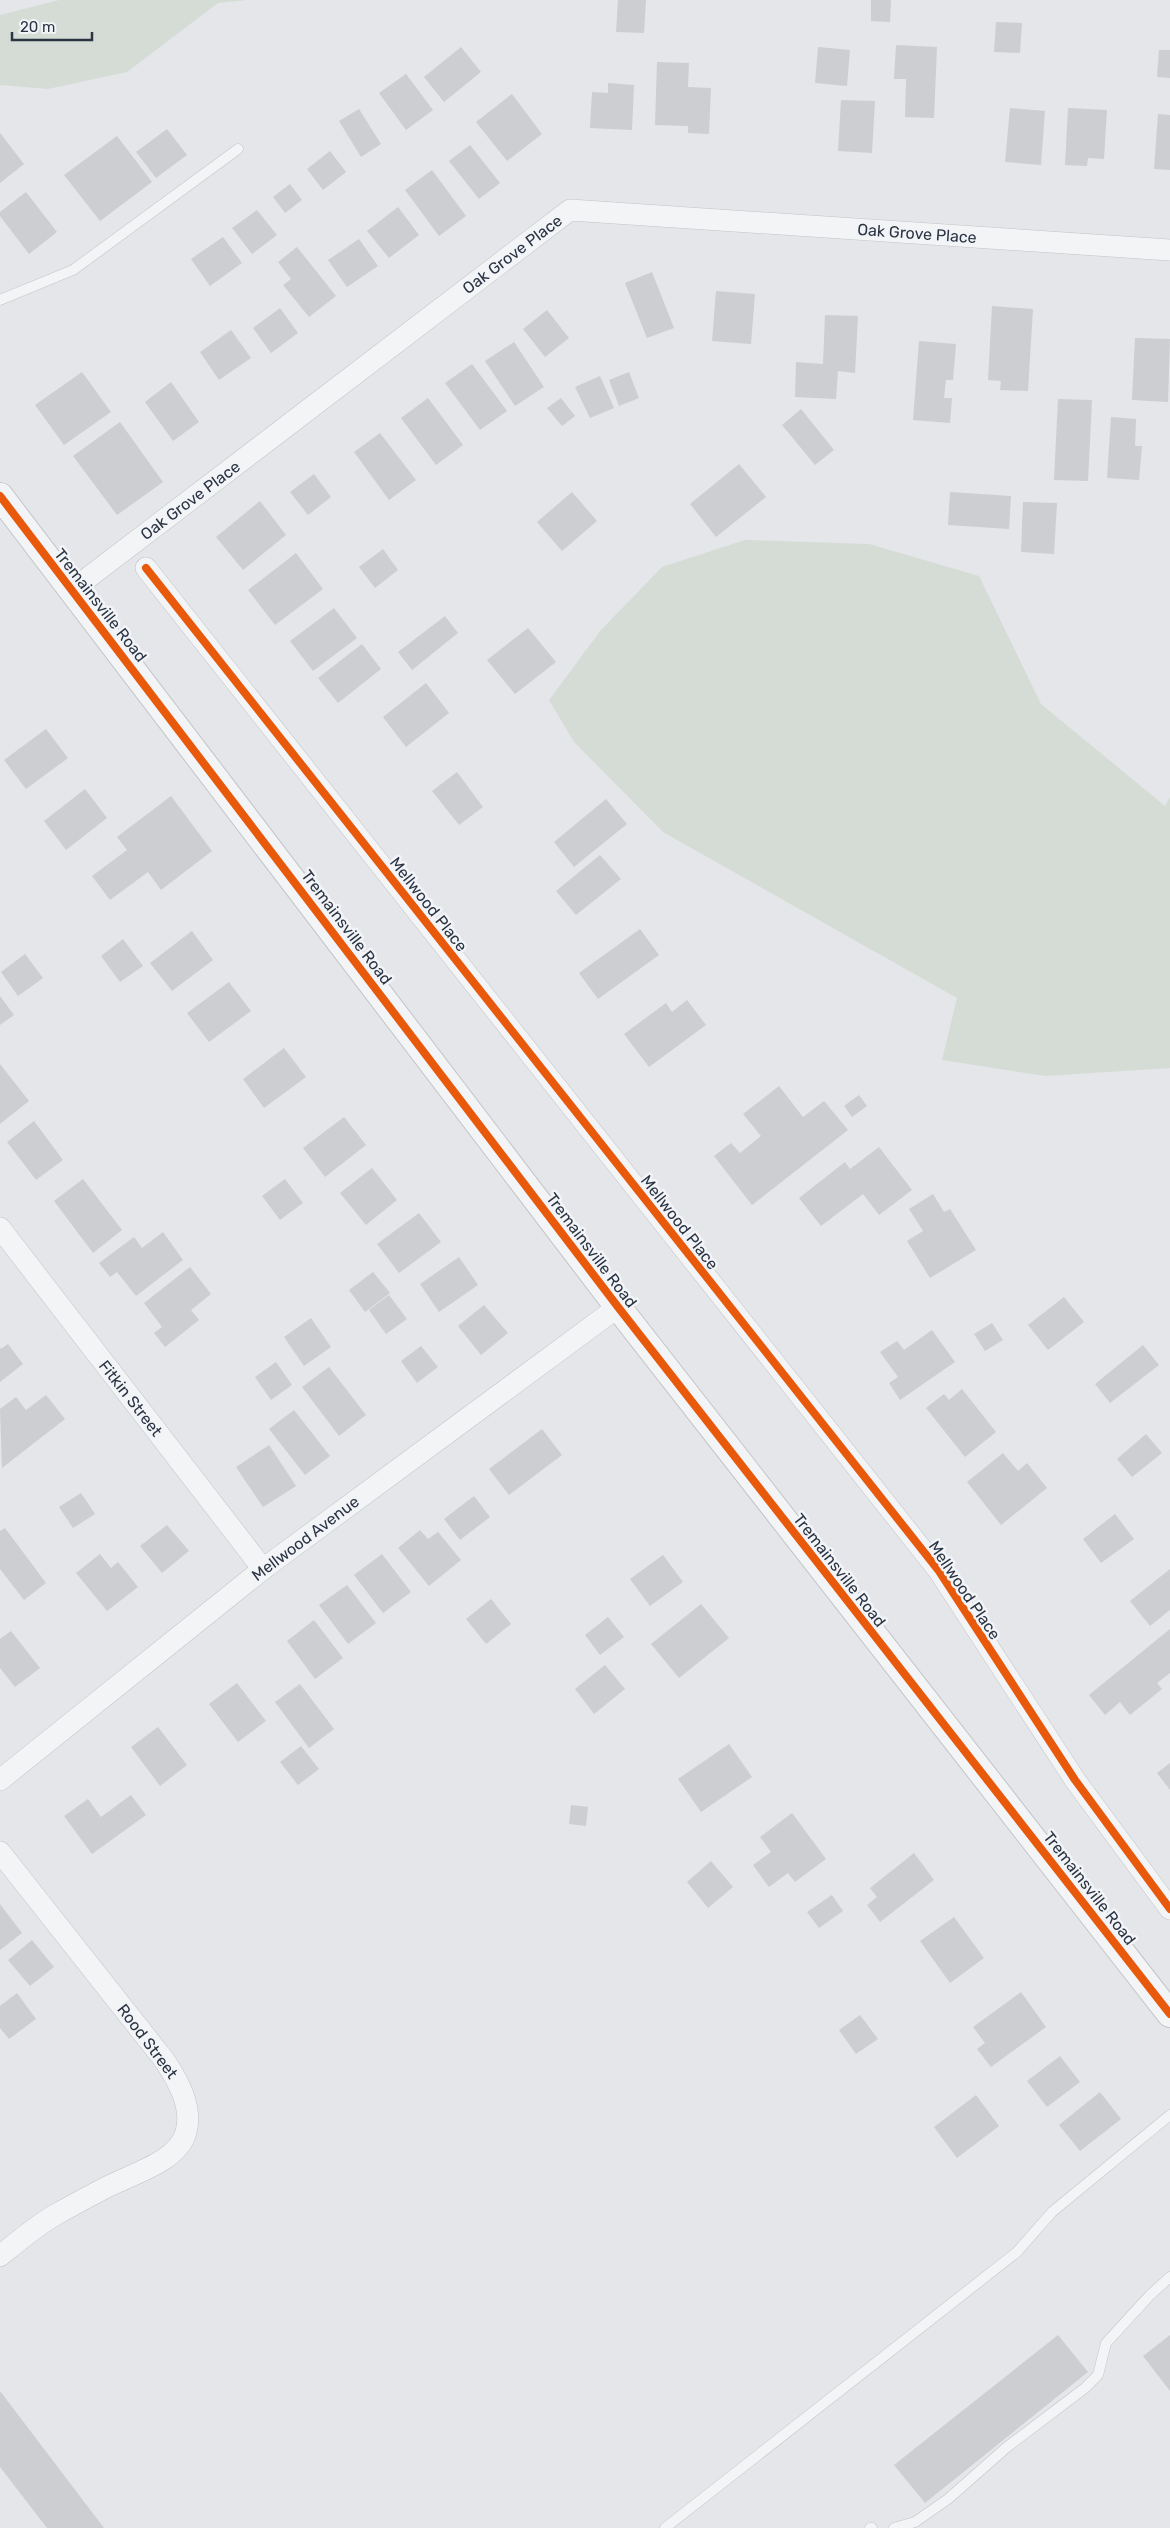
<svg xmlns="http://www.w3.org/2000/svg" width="1170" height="2528" font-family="Rubik,sans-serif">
  <rect width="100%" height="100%" fill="#e4e6e9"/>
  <!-- green -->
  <g fill="#d5dcd5">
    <path d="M 59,0 L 247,0 L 218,3 L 127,72 L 48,89 L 0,85 L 0,15 Z"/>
    <path d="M 745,540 L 869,544 L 979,576 L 1041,704 L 1165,806 L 1170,797 L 1170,1068 L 1046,1076 L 942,1060 L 957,998 L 663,832 L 574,742 L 549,700 L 601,630 L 662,567 Z"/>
  </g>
  <!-- building -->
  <g fill="#ccced1">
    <path d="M 618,0 L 646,0 L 644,33 L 616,32 Z"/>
    <path d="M 871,0 L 891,0 L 890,22 L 871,21 Z"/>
    <path d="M 996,22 L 1022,23 L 1020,53 L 994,52 Z"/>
    <path d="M 896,45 L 937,47 L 934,118 L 905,117 L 906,79 L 894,79 Z"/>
    <path d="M 461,47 L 481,72 L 444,102 L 424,77 Z"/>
    <path d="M 818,47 L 850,50 L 847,86 L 815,83 Z"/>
    <path d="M 1159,50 L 1170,50 L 1170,78 L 1157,77 Z"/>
    <path d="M 657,62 L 689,63 L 688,87 L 711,88 L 709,134 L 688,133 L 688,126 L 655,125 Z"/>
    <path d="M 406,74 L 433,110 L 406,130 L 379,93 Z"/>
    <path d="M 608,83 L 634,85 L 632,130 L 590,128 L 592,92 L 608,93 Z"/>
    <path d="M 512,94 L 542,134 L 507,161 L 476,122 Z"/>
    <path d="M 841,100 L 875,101 L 872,153 L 838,151 Z"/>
    <path d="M 1010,108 L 1045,111 L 1041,165 L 1005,162 Z"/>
    <path d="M 1068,108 L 1107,110 L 1104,159 L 1088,158 L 1087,166 L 1065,165 Z"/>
    <path d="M 359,109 L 381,144 L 361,157 L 339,121 Z"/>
    <path d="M 1158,114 L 1170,115 L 1170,170 L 1154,169 Z"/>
    <path d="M 167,129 L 187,155 L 156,178 L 136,152 Z"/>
    <path d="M 0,133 L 24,164 L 0,183 Z"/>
    <path d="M 117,136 L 152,182 L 100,221 L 64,175 Z"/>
    <path d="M 470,145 L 500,183 L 479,199 L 449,161 Z"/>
    <path d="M 330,151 L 346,172 L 323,190 L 307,169 Z"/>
    <path d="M 432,170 L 466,216 L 439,236 L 405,190 Z"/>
    <path d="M 290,184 L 302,200 L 285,213 L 273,197 Z"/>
    <path d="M 26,192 L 57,232 L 29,254 L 0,216 L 0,212 Z"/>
    <path d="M 398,207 L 419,235 L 389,258 L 367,231 Z"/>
    <path d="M 257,210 L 277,235 L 252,254 L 232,228 Z"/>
    <path d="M 223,237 L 242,263 L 210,286 L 191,259 Z"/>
    <path d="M 359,239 L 378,266 L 347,287 L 328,260 Z"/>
    <path d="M 297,247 L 336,296 L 309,317 L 283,285 L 291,279 L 278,262 Z"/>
    <path d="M 652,272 L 674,328 L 647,338 L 625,283 Z"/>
    <path d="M 716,291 L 755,294 L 751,344 L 712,341 Z"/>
    <path d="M 992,306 L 1033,309 L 1028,391 L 1000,390 L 1001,381 L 988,380 Z"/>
    <path d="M 280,308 L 298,333 L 271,353 L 253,328 Z"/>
    <path d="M 547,310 L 569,338 L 545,357 L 523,329 Z"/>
    <path d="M 825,315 L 858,316 L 855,373 L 838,371 L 836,399 L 795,397 L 796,362 L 823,364 Z"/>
    <path d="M 231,330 L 251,358 L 219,380 L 200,352 Z"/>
    <path d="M 1135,338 L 1170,339 L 1168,402 L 1132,400 Z"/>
    <path d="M 919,341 L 956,344 L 953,380 L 946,380 L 944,398 L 952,398 L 950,423 L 913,420 Z"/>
    <path d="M 514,342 L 544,387 L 515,406 L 485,361 Z"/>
    <path d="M 472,364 L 507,411 L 480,430 L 445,383 Z"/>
    <path d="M 82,372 L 111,412 L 64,445 L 35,405 Z"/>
    <path d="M 629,372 L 639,398 L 619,406 L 609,380 Z"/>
    <path d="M 600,376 L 614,408 L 590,418 L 575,387 Z"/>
    <path d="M 171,382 L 199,422 L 173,441 L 145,402 Z"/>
    <path d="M 428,398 L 463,445 L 436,465 L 401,418 Z"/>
    <path d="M 561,398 L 575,416 L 562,426 L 547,408 Z"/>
    <path d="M 1058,399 L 1092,400 L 1088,481 L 1054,480 Z"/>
    <path d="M 801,409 L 834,450 L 815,465 L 782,425 Z"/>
    <path d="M 1111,417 L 1136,419 L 1135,446 L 1142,446 L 1139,480 L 1107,478 Z"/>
    <path d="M 120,422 L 163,482 L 117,515 L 73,456 Z"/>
    <path d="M 380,433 L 416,480 L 389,500 L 354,452 Z"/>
    <path d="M 739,464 L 766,497 L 716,537 L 690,504 Z"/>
    <path d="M 314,474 L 331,497 L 308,515 L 290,492 Z"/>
    <path d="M 572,492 L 597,521 L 562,551 L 537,522 Z"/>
    <path d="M 950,492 L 1011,496 L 1009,529 L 948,525 Z"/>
    <path d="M 260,501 L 286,535 L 243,570 L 216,537 Z"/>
    <path d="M 1023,502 L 1057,503 L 1054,554 L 1021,552 Z"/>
    <path d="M 383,549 L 398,570 L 375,588 L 359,567 Z"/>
    <path d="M 296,553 L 323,589 L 275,625 L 248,590 Z"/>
    <path d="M 334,608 L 357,638 L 313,671 L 290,641 Z"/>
    <path d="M 445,616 L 458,633 L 412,670 L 398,652 Z"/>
    <path d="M 528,628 L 556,662 L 515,694 L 487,660 Z"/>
    <path d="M 362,644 L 381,669 L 338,703 L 318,678 Z"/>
    <path d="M 426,683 L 449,713 L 406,747 L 383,717 Z"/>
    <path d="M 46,729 L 68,758 L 26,789 L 4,760 Z"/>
    <path d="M 457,772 L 483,807 L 459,825 L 432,791 Z"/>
    <path d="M 85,789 L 107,818 L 66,850 L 44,821 Z"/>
    <path d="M 171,796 L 212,851 L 161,890 L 148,872 L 110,900 L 92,876 L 127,850 L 117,837 Z"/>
    <path d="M 606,799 L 627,824 L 574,867 L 554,842 Z"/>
    <path d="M 600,855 L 621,879 L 576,915 L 556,891 Z"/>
    <path d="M 640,929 L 659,955 L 598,999 L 579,973 Z"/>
    <path d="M 192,931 L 213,960 L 172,991 L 150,963 Z"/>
    <path d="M 123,939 L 143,966 L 120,982 L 101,956 Z"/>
    <path d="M 25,954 L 43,978 L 18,996 L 1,972 Z"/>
    <path d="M 229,982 L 251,1011 L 209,1042 L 187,1013 Z"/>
    <path d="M 0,996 L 14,1015 L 0,1025 Z"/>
    <path d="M 687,1000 L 706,1025 L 649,1067 L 624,1034 L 666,1003 L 672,1012 Z"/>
    <path d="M 284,1048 L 306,1077 L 264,1108 L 243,1079 Z"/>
    <path d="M 0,1064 L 29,1101 L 0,1124 Z"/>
    <path d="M 779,1086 L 803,1117 L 824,1101 L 848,1130 L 752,1205 L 714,1156 L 731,1143 L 740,1153 L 761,1136 L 743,1114 Z"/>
    <path d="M 859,1095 L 867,1106 L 852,1117 L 844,1106 Z"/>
    <path d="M 344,1117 L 366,1145 L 325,1177 L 303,1148 Z"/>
    <path d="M 34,1121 L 63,1160 L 36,1180 L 7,1142 Z"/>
    <path d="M 879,1147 L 912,1190 L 879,1215 L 863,1194 L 821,1226 L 799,1198 L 845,1162 L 850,1169 Z"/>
    <path d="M 372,1168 L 397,1200 L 366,1225 L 340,1193 Z"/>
    <path d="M 83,1179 L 122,1230 L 93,1253 L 54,1201 Z"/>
    <path d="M 285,1179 L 303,1203 L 280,1220 L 262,1196 Z"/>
    <path d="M 933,1194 L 944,1212 L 950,1209 L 976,1250 L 930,1278 L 907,1241 L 923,1231 L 909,1209 Z"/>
    <path d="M 419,1213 L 441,1242 L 399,1273 L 377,1244 Z"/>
    <path d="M 163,1232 L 183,1260 L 136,1296 L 117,1272 L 110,1277 L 99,1263 L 134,1237 L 142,1248 Z"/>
    <path d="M 459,1257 L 478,1285 L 439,1312 L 420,1284 Z"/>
    <path d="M 190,1267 L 211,1294 L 191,1310 L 199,1320 L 165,1347 L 154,1333 L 162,1327 L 144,1303 Z"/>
    <path d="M 373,1272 L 390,1293 L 365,1312 L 349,1290 Z"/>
    <path d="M 389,1295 L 407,1319 L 386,1334 L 369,1310 Z"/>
    <path d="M 1064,1297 L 1084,1322 L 1048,1350 L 1028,1325 Z"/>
    <path d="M 484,1305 L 508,1333 L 481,1355 L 458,1326 Z"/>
    <path d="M 311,1318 L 331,1347 L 304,1366 L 284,1337 Z"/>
    <path d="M 992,1323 L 1003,1340 L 985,1351 L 974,1334 Z"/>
    <path d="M 932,1330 L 955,1362 L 900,1400 L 889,1383 L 898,1377 L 880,1352 L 897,1341 L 904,1350 Z"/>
    <path d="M 8,1344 L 23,1364 L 0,1382 L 0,1347 L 1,1349 Z"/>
    <path d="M 1143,1345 L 1159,1365 L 1110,1403 L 1095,1384 Z"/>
    <path d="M 421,1346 L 438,1367 L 417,1383 L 401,1361 Z"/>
    <path d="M 276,1362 L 292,1385 L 271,1400 L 255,1377 Z"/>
    <path d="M 329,1367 L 366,1415 L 339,1436 L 302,1387 Z"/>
    <path d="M 962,1389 L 996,1432 L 965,1457 L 926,1408 L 944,1394 L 949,1400 Z"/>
    <path d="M 46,1395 L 65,1419 L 2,1468 L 0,1409 L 16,1397 L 26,1410 Z"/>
    <path d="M 294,1410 L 330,1456 L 305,1475 L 269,1429 Z"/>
    <path d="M 542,1429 L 562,1455 L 509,1495 L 489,1469 Z"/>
    <path d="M 1146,1434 L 1162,1453 L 1132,1477 L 1117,1459 Z"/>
    <path d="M 269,1445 L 296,1486 L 263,1507 L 236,1467 Z"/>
    <path d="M 1003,1453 L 1018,1471 L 1027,1463 L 1047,1488 L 1001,1525 L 967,1482 Z"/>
    <path d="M 81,1493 L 95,1514 L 73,1528 L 59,1507 Z"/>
    <path d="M 474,1496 L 490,1517 L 460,1540 L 444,1519 Z"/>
    <path d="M 1115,1514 L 1134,1539 L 1101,1563 L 1083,1539 Z"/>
    <path d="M 167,1525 L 189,1551 L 162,1573 L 140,1546 Z"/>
    <path d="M 5,1528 L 46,1583 L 24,1600 L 0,1569 L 0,1531 Z"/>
    <path d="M 420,1530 L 428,1539 L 438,1532 L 461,1560 L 429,1586 L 398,1548 Z"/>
    <path d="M 100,1554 L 111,1568 L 118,1562 L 138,1587 L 107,1611 L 76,1573 Z"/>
    <path d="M 382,1554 L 411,1592 L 383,1613 L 354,1575 Z"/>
    <path d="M 663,1555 L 683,1582 L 650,1606 L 630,1579 Z"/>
    <path d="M 1170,1569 L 1170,1610 L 1150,1626 L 1130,1601 Z"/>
    <path d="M 347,1585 L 376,1623 L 348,1644 L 319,1605 Z"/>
    <path d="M 491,1599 L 511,1624 L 486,1644 L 466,1619 Z"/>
    <path d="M 701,1604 L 729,1638 L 679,1678 L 651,1644 Z"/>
    <path d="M 608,1617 L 624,1637 L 600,1655 L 585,1635 Z"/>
    <path d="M 314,1620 L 343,1658 L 315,1679 L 287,1641 Z"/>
    <path d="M 1170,1629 L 1170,1673 L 1157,1683 L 1162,1689 L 1130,1715 L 1120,1702 L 1105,1715 L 1089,1695 Z"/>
    <path d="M 11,1631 L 40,1668 L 15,1687 L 0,1668 L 0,1639 Z"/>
    <path d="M 605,1665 L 625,1689 L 594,1714 L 575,1689 Z"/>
    <path d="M 237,1683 L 266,1721 L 238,1742 L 209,1704 Z"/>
    <path d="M 300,1684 L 334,1729 L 309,1748 L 275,1702 Z"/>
    <path d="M 158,1727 L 187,1765 L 160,1786 L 131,1747 Z"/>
    <path d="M 729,1744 L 752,1777 L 701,1812 L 678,1779 Z"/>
    <path d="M 301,1746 L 319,1769 L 298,1785 L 280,1762 Z"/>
    <path d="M 1170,1763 L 1170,1790 L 1157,1773 Z"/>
    <path d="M 131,1795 L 146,1815 L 92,1854 L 64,1816 L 88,1799 L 101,1817 Z"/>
    <path d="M 571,1805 L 588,1807 L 586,1826 L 569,1824 Z"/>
    <path d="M 792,1813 L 826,1859 L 795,1882 L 788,1873 L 769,1887 L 753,1865 L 771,1852 L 760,1837 Z"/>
    <path d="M 914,1853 L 934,1880 L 880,1922 L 867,1905 L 877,1897 L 870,1888 Z"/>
    <path d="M 711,1861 L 733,1887 L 708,1908 L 687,1882 Z"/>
    <path d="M 832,1895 L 843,1911 L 819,1928 L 807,1912 Z"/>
    <path d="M 0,1904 L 22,1933 L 0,1950 Z"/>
    <path d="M 954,1917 L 984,1958 L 950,1983 L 920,1941 Z"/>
    <path d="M 32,1940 L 54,1967 L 30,1986 L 8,1960 Z"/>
    <path d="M 1021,1992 L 1046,2027 L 991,2067 L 977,2049 L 985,2043 L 973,2027 Z"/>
    <path d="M 17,1993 L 36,2019 L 9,2039 L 0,2028 L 0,2006 Z"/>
    <path d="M 860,2015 L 878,2039 L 856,2054 L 839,2030 Z"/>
    <path d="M 1060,2056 L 1080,2082 L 1047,2107 L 1027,2081 Z"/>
    <path d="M 1100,2092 L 1121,2119 L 1080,2151 L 1059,2125 Z"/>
    <path d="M 976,2095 L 999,2126 L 957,2158 L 934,2127 Z"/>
    <path d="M 1058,2335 L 1088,2372 L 925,2503 L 894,2465 Z"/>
    <path d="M 1170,2335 L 1170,2391 L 1143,2356 Z"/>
    <path d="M 0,2391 L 104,2528 L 47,2528 L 0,2467 Z"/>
  </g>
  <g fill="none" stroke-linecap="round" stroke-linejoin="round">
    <!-- service casing -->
    <g stroke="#c2c4c7" stroke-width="11">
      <g id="service">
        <path d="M 0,300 L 73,270 L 238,149"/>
        <path d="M 665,2528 L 1017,2252 L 1052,2212 L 1170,2115"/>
        <path d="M 870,2528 L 872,2528"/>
        <path d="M 894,2528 L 915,2522 L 948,2499 L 1007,2447 L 1085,2388 L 1098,2375 L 1106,2343 L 1149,2296 L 1170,2277"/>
      </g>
    </g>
    <!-- minor casing -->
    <g stroke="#c2c4c7" stroke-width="22">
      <g id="minor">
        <path d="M 146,568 L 939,1571 L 1075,1780 L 1170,1909"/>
        <path d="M 72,590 L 570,210 L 1170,250"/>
        <path d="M 0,1228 L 263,1569"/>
        <path d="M 0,1780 L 263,1569 L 618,1307"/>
        <path d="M 0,1852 L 165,2061 C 178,2081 193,2107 186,2132 C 179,2161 132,2174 109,2186 C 91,2195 73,2205 55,2215 C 36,2226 17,2242 0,2256"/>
      </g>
    </g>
    <!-- tertiary casing -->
    <g stroke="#c2c4c7" stroke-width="28">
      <path id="tertiary" d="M 0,496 L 618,1307 L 1170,2014"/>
    </g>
    <!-- service -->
    <use href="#service" stroke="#f3f4f6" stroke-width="10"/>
    <!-- minor -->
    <use href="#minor" stroke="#f3f4f6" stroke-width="21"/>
    <!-- tertiary -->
    <use href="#tertiary" stroke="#f3f4f6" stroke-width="26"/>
    <!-- cycleway casing -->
    <g stroke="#f2f4f8" stroke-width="11">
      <g id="cycleway">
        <path d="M 0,496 L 618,1307 L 1170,2014"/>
        <path d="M 146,568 L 939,1571 L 1075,1780 L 1170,1909"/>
      </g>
    </g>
    <!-- cycleway -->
    <use href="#cycleway" stroke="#e8590c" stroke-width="8"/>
  </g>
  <g text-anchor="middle" stroke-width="5" stroke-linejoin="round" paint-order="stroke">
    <!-- street labels -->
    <g font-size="16" fill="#2b3442" stroke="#f2f4f8">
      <text transform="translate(917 233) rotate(4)" y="6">Oak Grove Place</text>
      <text transform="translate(512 254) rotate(-37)" y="6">Oak Grove Place</text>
      <text transform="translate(190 500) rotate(-37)" y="6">Oak Grove Place</text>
      <text transform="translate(101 605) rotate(52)" y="6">Tremainsville Road</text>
      <text transform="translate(429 904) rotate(52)" y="6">Mellwood Place</text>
      <text transform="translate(347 927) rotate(53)" y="6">Tremainsville Road</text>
      <text transform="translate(680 1222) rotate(52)" y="6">Mellwood Place</text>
      <text transform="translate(592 1250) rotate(53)" y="6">Tremainsville Road</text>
      <text transform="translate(131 1398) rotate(52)" y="6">Fitkin Street</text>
      <text transform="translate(305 1538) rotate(-37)" y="6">Mellwood Avenue</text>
      <text transform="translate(840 1570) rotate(52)" y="6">Tremainsville Road</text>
      <text transform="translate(965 1590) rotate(56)" y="6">Mellwood Place</text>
      <text transform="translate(1090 1888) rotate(52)" y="6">Tremainsville Road</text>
      <text transform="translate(148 2041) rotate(53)" y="6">Rood Street</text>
    </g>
  </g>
  <!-- scale -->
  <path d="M12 32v8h80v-8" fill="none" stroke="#2b3442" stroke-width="2.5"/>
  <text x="20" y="32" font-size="15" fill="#2b3442" stroke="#f2f4f8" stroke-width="4" paint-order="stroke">20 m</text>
</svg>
